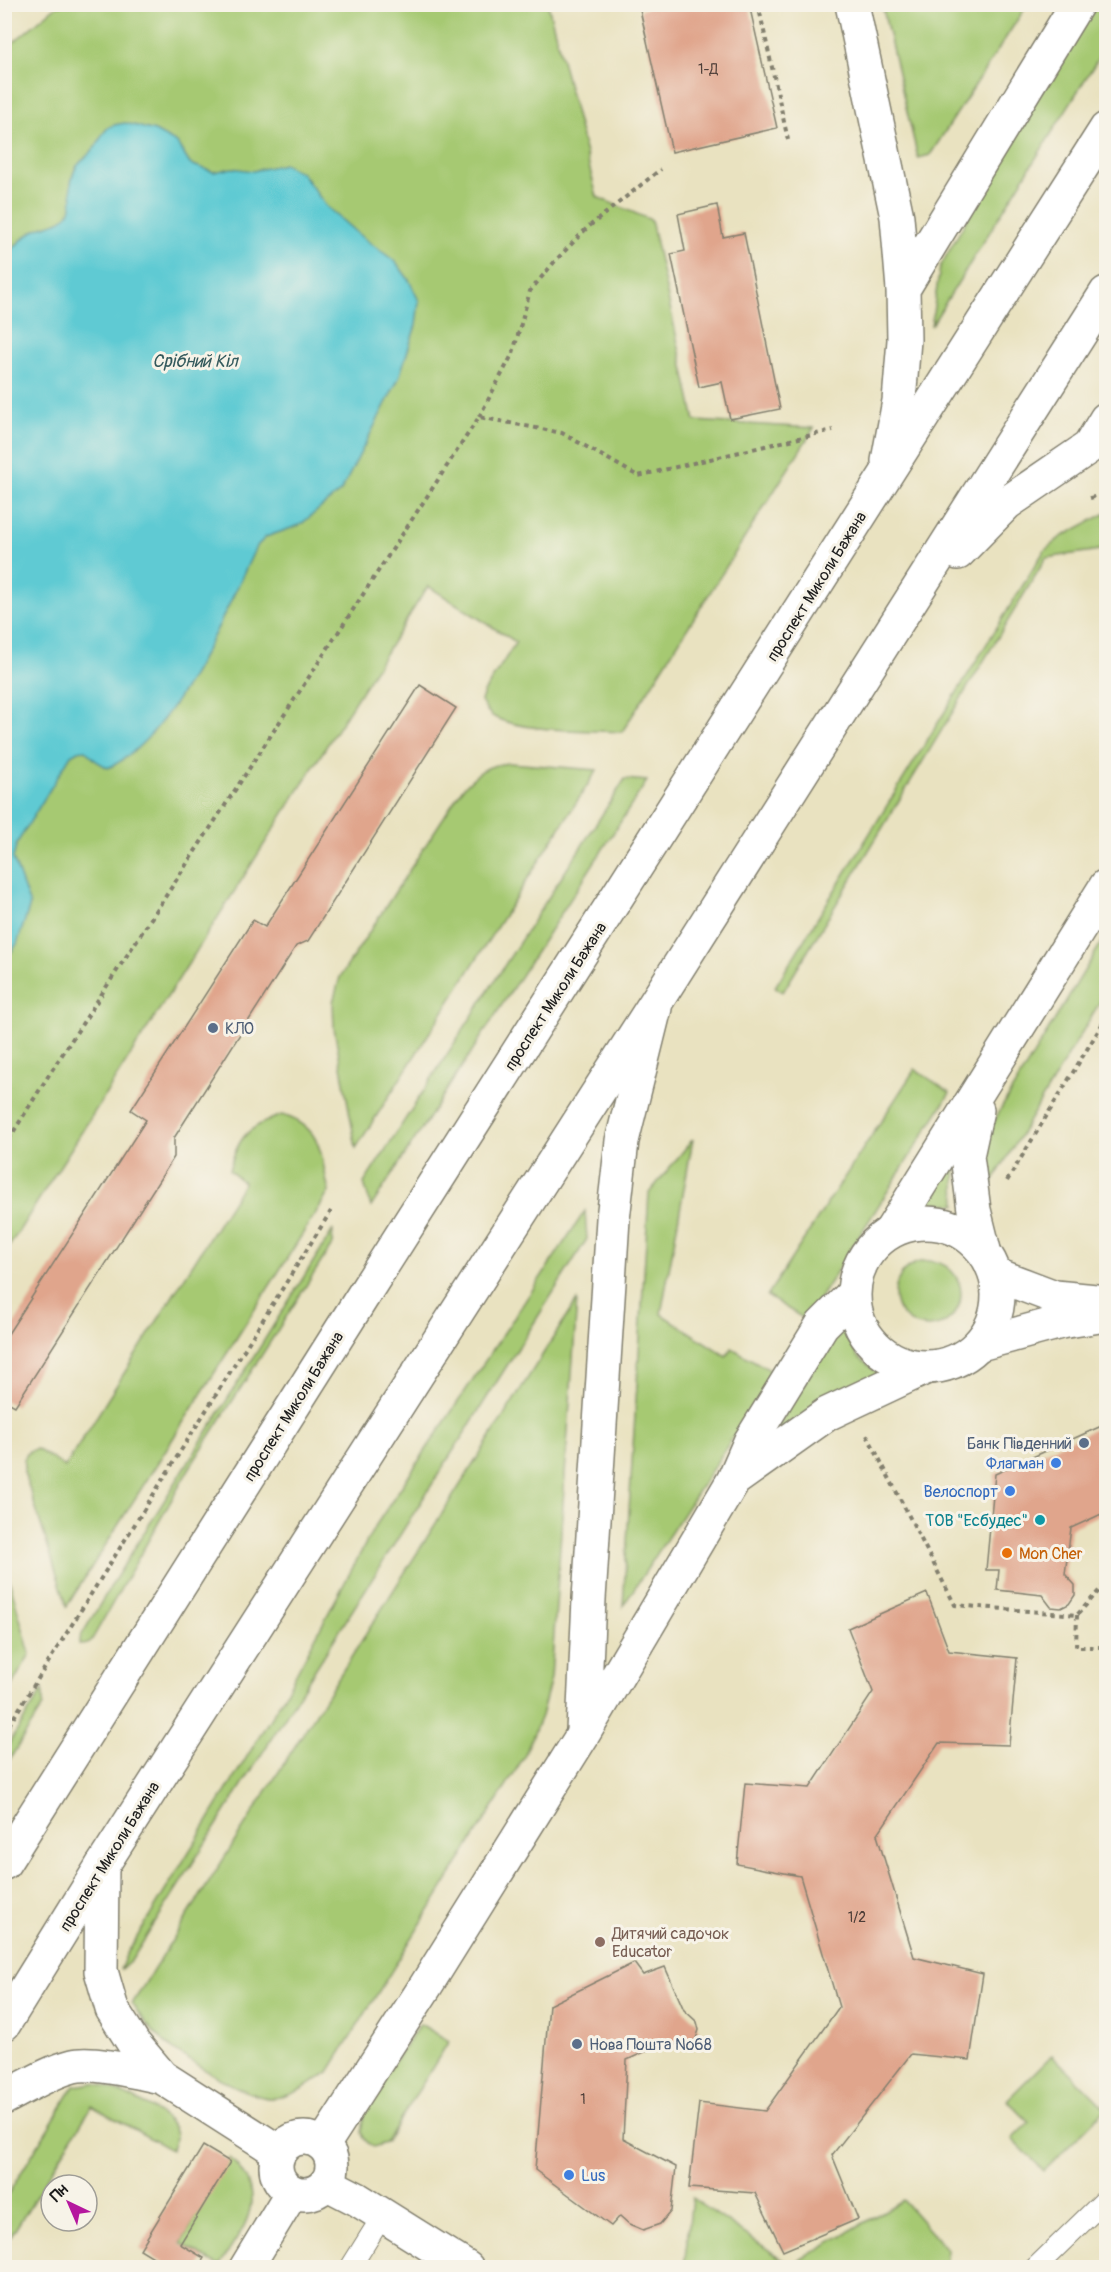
<svg xmlns="http://www.w3.org/2000/svg" width="1111" height="2272" font-family="Pangolin,sans-serif">
  <rect width="100%" height="100%" fill="#f7f3e8"/>
  <filter id="ink" filterUnits="userSpaceOnUse"><feTurbulence type="fractalNoise" baseFrequency=".0167" numOctaves="2"/><feDisplacementMap in="SourceGraphic" scale="12" xChannelSelector="R" yChannelSelector="G"/><feConvolveMatrix kernelMatrix="1 2 1 2 8 2 1 2 1" color-interpolation-filters="sRGB"/></filter>
  <filter id="wash" filterUnits="userSpaceOnUse"><feTurbulence type="fractalNoise" baseFrequency=".008" numOctaves="4" result="noise"/><feDisplacementMap in="SourceGraphic" scale="24" xChannelSelector="R" yChannelSelector="G"/><feGaussianBlur stdDeviation="1.35" result="paint"/><feColorMatrix in="noise" values="0 0 0 0 0 0 0 0 0 0 0 0 0 0 0 0 0 1.4 0 .05"/><feComposite in="paint" operator="in"/></filter>
  <g filter="url(#wash)">
    <rect width="100%" height="100%" fill="#e9e2c0"/>
    <!-- green -->
    <g fill="#a6c972" stroke="#617247" stroke-width="1.5">
      <path d="M 58,5 L 548,5 L 597,197 L 651,220 L 695,421 L 814,428 L 622,732 C 589,730 525,732 496,718 C 489,715 485,708 481,701 L 484,692 L 516,642 L 428,586 L 5,1253 L 4,50 Z"/>
      <path d="M 882,5 L 1027,5 L 930,155 L 918,158 Z"/>
      <path d="M 1096,5 L 1106,5 L 1106,46 L 931,326 L 940,267 L 1035,99 Z"/>
      <path d="M 1106,513 L 1106,549 L 1046,558 L 783,992 L 775,987 L 1044,551 L 1061,537 Z"/>
      <path d="M 509,763 L 597,770 L 356,1148 L 334,1028 L 333,1002 L 340,977 L 462,789 C 478,772 486,765 509,763 Z"/>
      <path d="M 625,779 L 647,781 L 371,1207 L 364,1183 Z"/>
      <path d="M 1106,935 L 1106,992 L 987,1191 C 977,1162 986,1136 1000,1110 Z"/>
      <path d="M 915,1069 L 950,1093 L 806,1320 L 767,1296 Z"/>
      <path d="M 282,1115 C 324,1127 320,1155 329,1192 L 67,1606 L 24,1472 L 24,1459 L 29,1451 L 37,1449 L 65,1467 L 244,1183 L 229,1170 C 239,1135 248,1127 282,1115 Z"/>
      <path d="M 958,1135 L 955,1182 L 956,1205 L 929,1202 L 913,1206 Z"/>
      <path d="M 693,1139 L 661,1314 L 726,1356 L 732,1348 L 775,1373 L 623,1606 L 649,1193 Z"/>
      <path d="M 585,1211 L 587,1239 L 131,1961 L 120,1970 L 126,1955 L 284,1696 L 374,1528 Z"/>
      <path d="M 333,1230 L 332,1245 L 189,1469 L 90,1643 L 84,1645 L 79,1644 L 81,1636 L 114,1581 Z"/>
      <circle cx="928" cy="1294" r="33"/>
      <path d="M 577,1300 L 551,1678 L 541,1716 L 524,1757 L 329,2072 C 311,2083 293,2098 271,2098 C 246,2098 181,2057 162,2040 C 150,2029 141,2018 132,2004 Z"/>
      <path d="M 840,1325 L 858,1357 L 879,1374 L 774,1432 Z"/>
      <path d="M 5,1565 L 30,1654 L 5,1697 L 4,1697 Z"/>
      <path d="M 43,1689 L 43,1706 L 5,1767 L 5,1750 Z"/>
      <path d="M 420,2024 L 449,2041 L 386,2143 L 373,2147 C 366,2142 361,2137 362,2127 C 363,2101 405,2047 420,2024 Z"/>
      <path d="M 1052,2055 L 1106,2109 L 1044,2171 L 1012,2139 L 1029,2122 L 1007,2100 Z"/>
      <path d="M 94,2083 C 113,2087 176,2113 176,2137 C 176,2141 172,2147 171,2150 L 92,2106 L 5,2246 L 5,2199 L 74,2086 Z"/>
      <path d="M 230,2158 C 271,2197 244,2228 219,2266 L 181,2243 Z"/>
      <path d="M 692,2198 L 791,2265 L 903,2200 L 947,2250 L 945,2267 L 684,2267 Z"/>
    </g>
    <!-- water -->
    <path fill="#5ecad3" stroke="#3d7378" stroke-width="1.5" d="M 126,123 L 155,131 L 177,143 L 190,164 L 214,172 L 232,168 L 253,171 L 284,164 L 302,173 L 326,206 L 358,234 L 396,262 L 409,280 L 419,301 L 416,325 L 399,378 L 341,491 L 300,525 L 266,537 L 256,547 C 226,610 173,740 108,768 L 96,761 L 85,750 L 78,751 L 71,755 L 17,843 L 13,858 L 30,905 L 17,944 L 5,961 L 5,257 C 14,247 23,237 35,230 C 47,223 63,225 70,210 C 74,202 70,192 71,183 C 75,159 85,162 96,146 C 106,130 104,125 126,123 Z"/>
    <g id="blocks">
      <!-- building -->
      <g fill="#e0a58c">
        <path d="M 663,4 L 749,4 L 777,128 L 672,152 L 640,10 Z"/>
        <path d="M 717,205 L 723,237 L 744,233 L 780,409 L 730,419 L 722,382 L 699,387 L 671,254 L 685,251 L 678,214 Z"/>
        <path d="M 420,685 L 456,708 L 308,941 L 296,946 L 174,1138 L 174,1157 L 15,1406 L 4,1400 L 4,1340 L 146,1120 L 131,1110 L 253,920 L 265,927 Z"/>
        <path d="M 1106,1424 L 1106,1512 L 1071,1528 L 1065,1574 L 1075,1585 L 1075,1595 L 1069,1604 L 1061,1608 L 1051,1607 L 1042,1595 L 997,1590 L 999,1570 L 986,1570 L 995,1474 Z"/>
        <path d="M 927,1593 L 949,1651 L 1017,1658 L 1009,1745 L 939,1743 L 877,1835 L 914,1957 L 983,1974 L 970,2060 L 911,2054 L 832,2155 L 858,2219 L 783,2251 L 755,2193 L 689,2188 L 699,2103 L 765,2111 L 839,2007 L 800,1876 L 737,1864 L 745,1783 L 810,1788 L 873,1692 L 848,1628 Z"/>
        <path d="M 634,1963 L 643,1975 L 665,1967 L 684,2010 L 697,2022 L 699,2030 L 696,2039 L 691,2043 L 684,2046 L 675,2045 L 668,2041 L 627,2060 L 623,2139 L 676,2167 L 671,2211 L 660,2224 L 643,2230 L 629,2224 L 620,2216 L 611,2226 L 535,2170 L 549,2005 Z"/>
        <path d="M 203,2146 L 230,2162 L 180,2244 L 204,2258 L 198,2268 L 167,2268 L 168,2266 L 140,2249 Z"/>
      </g>
    </g>
  </g>
  <g filter="url(#ink)">
    <use href="#blocks" fill-opacity="0" stroke="#827f6e" stroke-width="1.5"/>
    <g fill="none" stroke-linecap="round" stroke-linejoin="round">
      <!-- lane casing -->
      <g stroke="#827f6e" stroke-width="22">
        <g id="lane">
          <path d="M 350,2268 L 383,2215"/>
          <path d="M 1035,2268 L 1106,2199"/>
        </g>
      </g>
      <!-- street casing -->
      <g stroke="#827f6e" stroke-width="36">
        <g id="street">
          <path d="M 977,1110 L 967,1156 L 974,1210 L 984,1250"/>
          <circle cx="926" cy="1295" r="72"/>
          <path d="M 891,1231 L 1106,886"/>
          <path d="M 997,1275 L 1055,1297 L 1106,1302"/>
          <path d="M 980,1344 L 1061,1322 L 1106,1315"/>
          <path d="M 734,1480 L 827,1414 L 925,1368"/>
          <path d="M 583,1731 L 589,1599 L 613,1219 L 622,1141 L 655,1008"/>
          <path d="M 102,1866 L 101,1971 L 112,2009 L 134,2044 L 162,2077 L 279,2152"/>
          <path d="M 4,2098 C 26,2087 49,2072 73,2066 C 93,2061 141,2073 162,2077"/>
          <circle cx="304" cy="2166" r="28"/>
          <path d="M 323,2145 L 425,1987 L 582,1736 L 733,1481 L 750,1442 L 822,1325 L 853,1294"/>
          <path d="M 326,2183 L 357,2199 L 467,2268"/>
          <path d="M 246,2268 L 292,2192"/>
        </g>
      </g>
      <!-- secondary casing -->
      <g stroke="#827f6e" stroke-width="36">
        <path id="secondary" d="M 852,4 L 897,217 L 903,289"/>
      </g>
      <!-- highway casing -->
      <g stroke="#827f6e" stroke-width="36">
        <g id="highway">
          <path d="M 888,461 L 899,401 L 904,340 L 903,289 L 1077,4"/>
          <path d="M 958,553 L 1007,503 L 1089,447 L 1106,419"/>
          <path d="M 4,1863 L 366,1291 L 1106,129"/>
          <path d="M 4,2024 L 102,1866 L 656,1002 L 1106,293"/>
        </g>
      </g>
      <!-- path -->
      <g stroke="#827f6e" stroke-width="4" stroke-dasharray="4.5 4.5" stroke-linecap="butt">
        <path d="M 758,4 L 788,140"/>
        <path d="M 479,417 L 513,353 L 530,291 L 556,260 L 587,228 L 661,169"/>
        <path d="M 1090,498 L 1106,494"/>
        <path d="M 4,1147 L 52,1070 L 479,417 L 562,433 L 638,476 L 833,430"/>
        <path d="M 1007,1181 L 1106,1018"/>
        <path d="M 867,1435 L 955,1605 L 1077,1615 L 1106,1583"/>
        <path d="M 1077,1615 L 1076,1647 L 1106,1647"/>
        <path d="M 4,1733 L 331,1211"/>
      </g>
      <!-- lane -->
      <use href="#lane" stroke="#fff" stroke-width="20"/>
      <!-- street -->
      <use href="#street" stroke="#fff" stroke-width="33"/>
      <!-- secondary -->
      <use href="#secondary" stroke="#fff" stroke-width="33"/>
      <!-- highway -->
      <use href="#highway" stroke="#fff" stroke-width="33"/>
    </g>
  </g>
  <!-- markers -->
  <g fill="#5c6f8a" stroke="#f7f3e8" stroke-width="2">
    <circle cx="213" cy="1028" r="6"/>
    <circle cx="1084" cy="1443" r="6"/>
    <circle cx="577" cy="2044" r="6"/>
  </g>
  <g fill="#3f7fe0" stroke="#f7f3e8" stroke-width="2">
    <circle cx="1056" cy="1463" r="6"/>
    <circle cx="1010" cy="1491" r="6"/>
    <circle cx="569" cy="2175" r="6"/>
  </g>
  <circle fill="#0f9aa8" stroke="#f7f3e8" stroke-width="2" cx="1040" cy="1520" r="6"/>
  <circle fill="#e8710a" stroke="#f7f3e8" stroke-width="2" cx="1007" cy="1553" r="6"/>
  <circle fill="#8d6e63" stroke="#f7f3e8" stroke-width="2" cx="600" cy="1942" r="6"/>
  <g text-anchor="middle" stroke-width="6" stroke-linejoin="round" paint-order="stroke">
    <!-- number labels -->
    <g font-size="14" fill="#4d3e38">
      <text x="708" y="74">1-Д</text>
      <text x="857" y="1922">1/2</text>
      <text x="583" y="2104">1</text>
    </g>
    <!-- street labels -->
    <g font-size="16" fill="#1c1c1c" stroke="#f7f3e8">
      <text transform="translate(816 586) rotate(-58)" y="6">проспект Миколи Бажана</text>
      <text transform="translate(555 996) rotate(-57)" y="6">проспект Миколи Бажана</text>
      <text transform="translate(293 1406) rotate(-58)" y="6">проспект Миколи Бажана</text>
      <text transform="translate(109 1856) rotate(-58)" y="6">проспект Миколи Бажана</text>
    </g>
    <!-- service labels -->
    <g font-size="16" fill="#4e5e75" stroke="#f7f3e8" text-anchor="start">
      <text x="225" y="1034">КЛО</text>
      <text x="1072" y="1449" text-anchor="end">Банк Південний</text>
      <text x="589" y="2050">Нова Пошта №68</text>
    </g>
    <!-- shop labels -->
    <g font-size="16" fill="#366cbe" stroke="#f7f3e8" text-anchor="end">
      <text x="1044" y="1469">Флагман</text>
      <text x="998" y="1497">Велоспорт</text>
      <text x="581" y="2181" text-anchor="start">Lus</text>
    </g>
    <!-- culture labels -->
    <g font-size="16" fill="#0d838f" stroke="#f7f3e8" text-anchor="end">
      <text x="1028" y="1526">ТОВ "Есбудес"</text>
    </g>
    <!-- food labels -->
    <g font-size="16" fill="#c56008" stroke="#f7f3e8" text-anchor="start">
      <text x="1019" y="1559">Mon Cher</text>
    </g>
    <!-- education labels -->
    <g font-size="16" fill="#785e54" stroke="#f7f3e8" text-anchor="start">
      <text x="612" y="1939">Дитячий садочок<tspan x="612" dy="18">Educator</tspan></text>
    </g>
    <!-- water labels -->
    <g font-size="18" font-style="italic" fill="#33595c" stroke="#f7f3e8">
      <text x="195" y="367">Срібний Кіл</text>
    </g>
  </g>
  <!-- margin -->
  <rect width="1111" height="2272" fill="none" stroke="#f7f3e8" stroke-width="24"/>
  <!-- north arrow -->
  <g transform="translate(69 2203) rotate(316)"><circle r="28" fill="#f7f3e8" stroke="#9f9d96" stroke-width="1.5"/>
  <path d="M0-4.5L10 22L0 15L-10 22Z" fill="#b5179e"/>
  <text y="-9" font-size="16" font-weight="bold" text-anchor="middle" fill="#1c1c1c">Пн</text>
  </g>
</svg>
